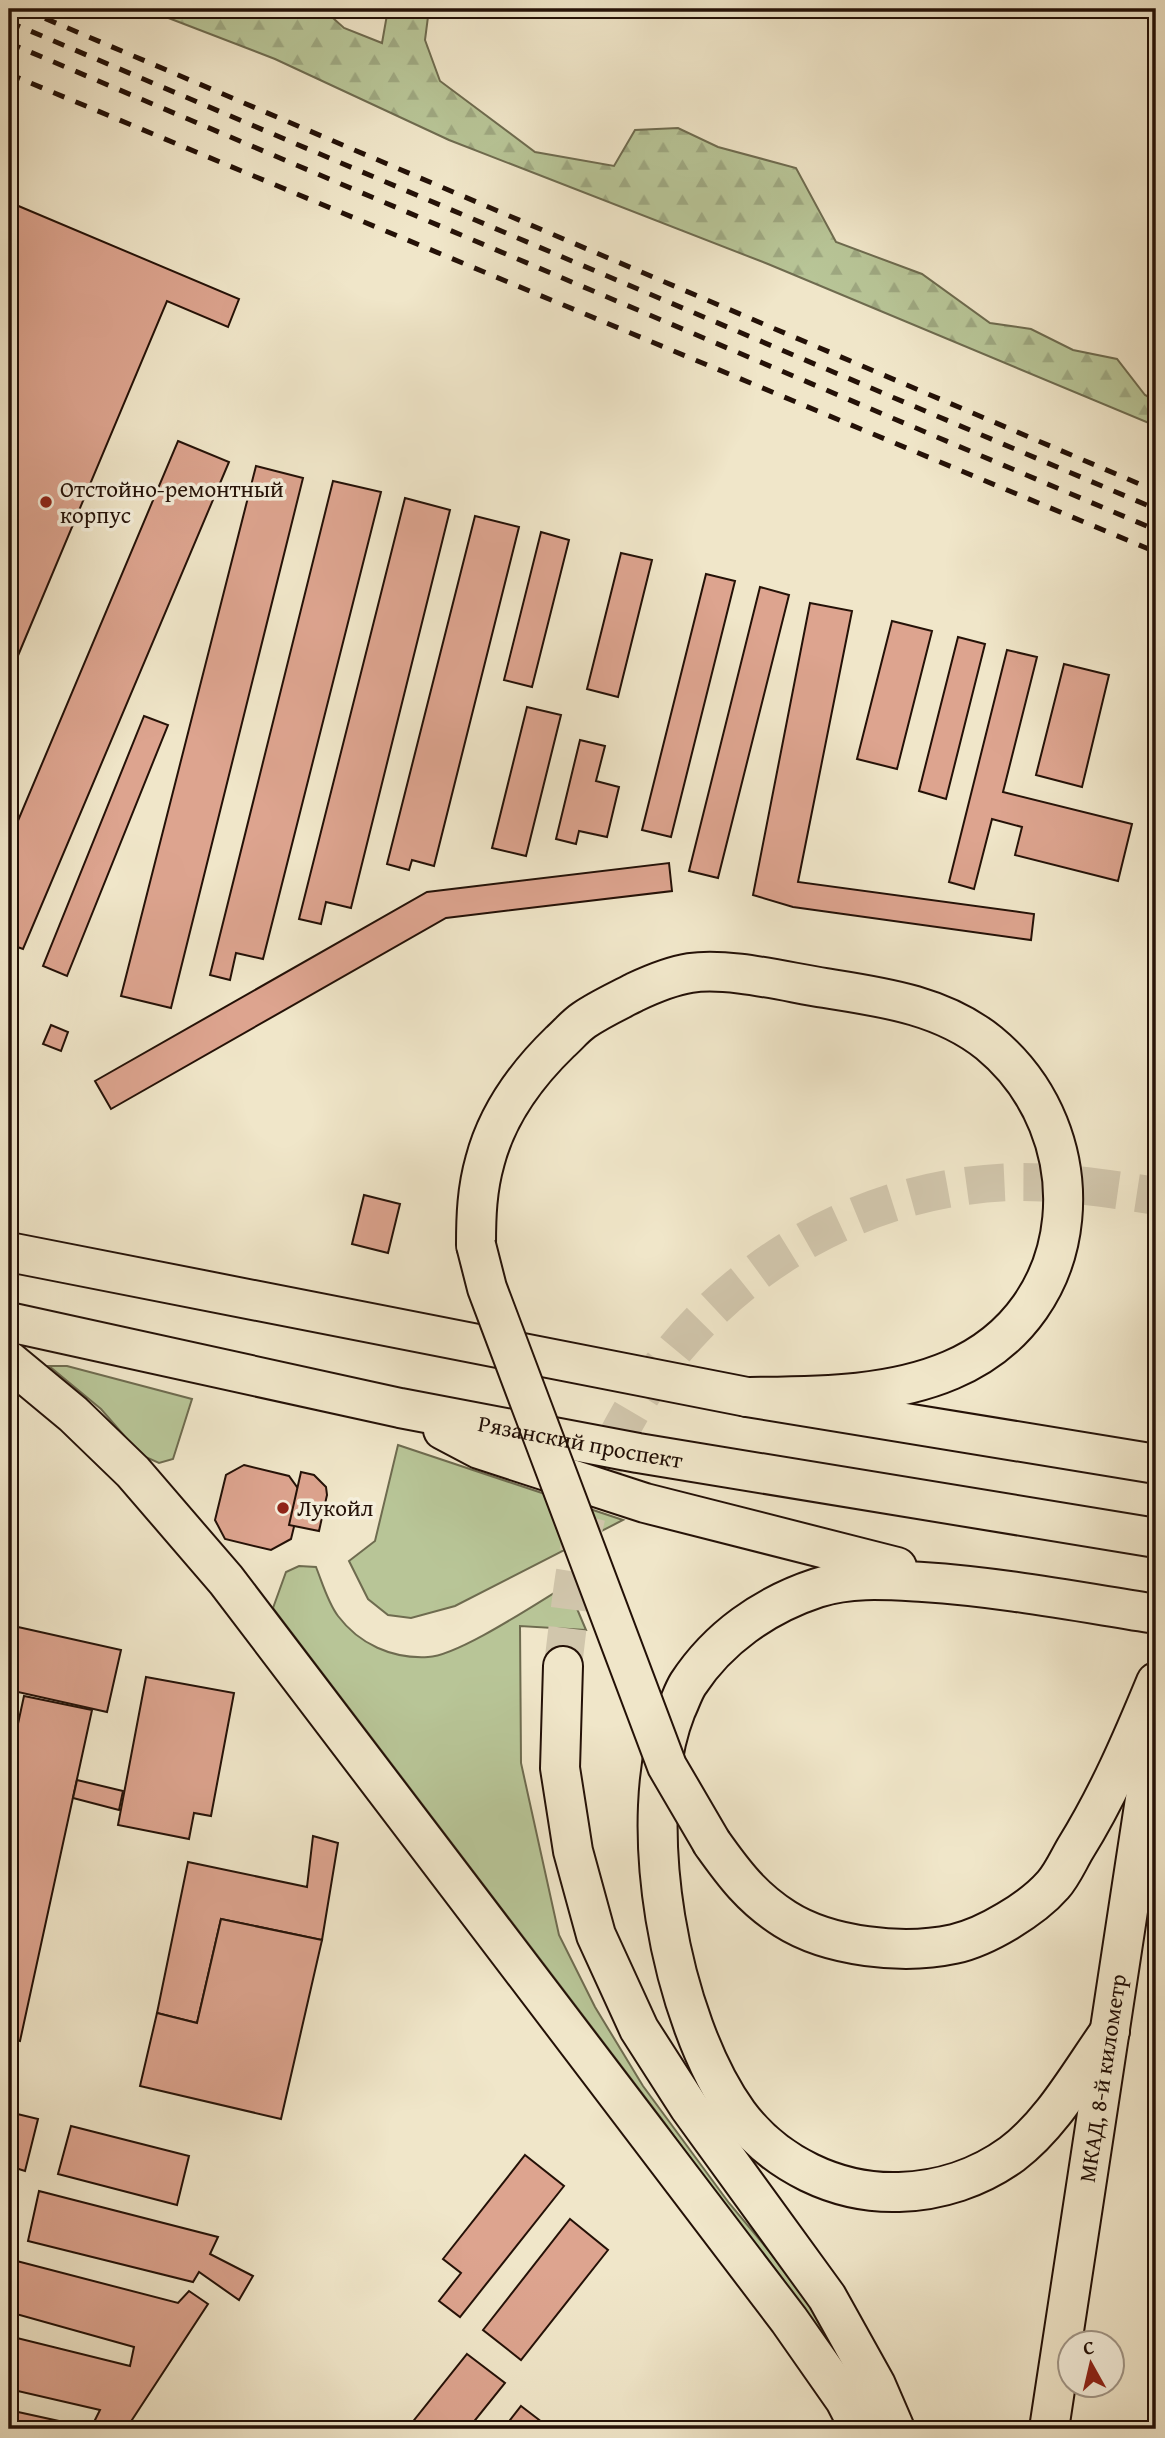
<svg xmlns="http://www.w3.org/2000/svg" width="1165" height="2438" font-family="'Gentium Book Plus',serif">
  <defs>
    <pattern id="forest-firs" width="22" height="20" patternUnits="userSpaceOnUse" patternTransform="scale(1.75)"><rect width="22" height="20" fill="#b8c597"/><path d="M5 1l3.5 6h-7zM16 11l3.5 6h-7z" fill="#9ea881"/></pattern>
  </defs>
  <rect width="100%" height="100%" fill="#f0e6c9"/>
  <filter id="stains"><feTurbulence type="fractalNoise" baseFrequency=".00286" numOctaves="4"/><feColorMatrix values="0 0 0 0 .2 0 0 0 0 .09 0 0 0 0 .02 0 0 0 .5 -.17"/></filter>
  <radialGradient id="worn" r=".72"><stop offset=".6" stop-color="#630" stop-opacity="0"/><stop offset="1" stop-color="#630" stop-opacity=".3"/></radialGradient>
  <!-- green -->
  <g fill="#b8c597" stroke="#6e6b4f" stroke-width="2">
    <path d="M 49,1366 L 67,1366 L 192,1399 L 173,1459 L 159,1463 L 141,1455 L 101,1409 Z"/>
    <path d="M 398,1445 L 623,1520 L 455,1606 L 411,1618 L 388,1615 L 368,1599 L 349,1561 L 375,1541 Z"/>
    <path d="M 299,1566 L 316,1567 C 322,1582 328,1603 338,1616 C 359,1644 392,1659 428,1657 C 458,1656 537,1603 567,1585 L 586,1630 L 520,1626 L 521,1763 L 559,1935 L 595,2007 L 643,2086 L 729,2203 L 799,2287 L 870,2414 L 773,2273 L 664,2122 L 273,1608 L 286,1572 Z"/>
  </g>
  <!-- forest -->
  <path fill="url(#forest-firs)" stroke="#6e6b4f" stroke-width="2" d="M 145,9 L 323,9 L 344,28 L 382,43 L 388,9 L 429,9 L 425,40 L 440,81 L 535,152 L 614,166 L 635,130 L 678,128 L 718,147 L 796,168 L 836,242 L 922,274 L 990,323 L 1031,329 L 1073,350 L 1117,359 L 1145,395 L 1156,401 L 1156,426 L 768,264 L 449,140 L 275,59 Z"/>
  <!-- building -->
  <g fill="#dda48f" stroke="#241107" stroke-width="2">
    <path d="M 9,202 L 239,299 L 228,327 L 167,301 L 9,677 Z"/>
    <path d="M 178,441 L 229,462 L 23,949 L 9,944 L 9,842 Z"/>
    <path d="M 256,466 L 303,478 L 171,1008 L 121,996 Z"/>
    <path d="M 333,481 L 381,492 L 263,959 L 236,953 L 230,980 L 210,975 Z"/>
    <path d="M 405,498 L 450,510 L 351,908 L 326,902 L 321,924 L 299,919 Z"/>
    <path d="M 475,516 L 519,527 L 434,866 L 412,860 L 409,870 L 387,864 Z"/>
    <path d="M 541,532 L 569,540 L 532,687 L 504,680 Z"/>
    <path d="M 621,553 L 652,560 L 618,697 L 587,689 Z"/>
    <path d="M 706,574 L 735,581 L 671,837 L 642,830 Z"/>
    <path d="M 760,587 L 789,595 L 718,878 L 689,871 Z"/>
    <path d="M 810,603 L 852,611 L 798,882 L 1034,914 L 1031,940 L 793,907 L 753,895 Z"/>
    <path d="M 892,621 L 932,631 L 897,769 L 857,759 Z"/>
    <path d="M 958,637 L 985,644 L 946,799 L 919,791 Z"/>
    <path d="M 1007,650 L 1037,657 L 1003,792 L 1132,824 L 1118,881 L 1015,855 L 1022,827 L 992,819 L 974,889 L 949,882 Z"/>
    <path d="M 1064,664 L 1109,675 L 1082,787 L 1036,775 Z"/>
    <path d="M 527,707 L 561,715 L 526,856 L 492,848 Z"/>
    <path d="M 144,716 L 168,725 L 67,976 L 43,966 Z"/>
    <path d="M 580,740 L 605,746 L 596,781 L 619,787 L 607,837 L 579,831 L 576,844 L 556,839 Z"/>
    <path d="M 669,863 L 672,891 L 446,918 L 111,1109 L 95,1081 L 427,892 Z"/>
    <path d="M 51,1025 L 68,1032 L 61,1051 L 43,1044 Z"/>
    <path d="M 364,1195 L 400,1204 L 388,1253 L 352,1244 Z"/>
    <path d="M 244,1465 L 289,1476 L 302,1494 L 291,1539 L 271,1550 L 225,1539 L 215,1520 L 226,1475 Z"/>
    <path d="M 301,1472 L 314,1475 L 326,1487 L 327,1495 L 319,1531 L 289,1525 Z"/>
    <path d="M 9,1625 L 121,1650 L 107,1712 L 9,1690 Z"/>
    <path d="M 146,1677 L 234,1693 L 211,1816 L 194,1813 L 189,1839 L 118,1825 Z"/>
    <path d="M 24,1696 L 92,1710 L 20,2041 L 9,2038 L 9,1765 Z"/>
    <path d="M 77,1780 L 123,1791 L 119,1810 L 73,1798 Z"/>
    <path d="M 313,1836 L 338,1843 L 322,1940 L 221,1919 L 197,2023 L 157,2013 L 188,1862 L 307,1887 Z"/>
    <path d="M 221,1919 L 322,1940 L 281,2119 L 140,2086 L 157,2013 L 197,2023 Z"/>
    <path d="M 9,2112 L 38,2119 L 25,2171 L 9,2166 Z"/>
    <path d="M 71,2126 L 189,2156 L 177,2205 L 58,2174 Z"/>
    <path d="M 525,2155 L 564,2186 L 460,2317 L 439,2301 L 461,2273 L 443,2259 Z"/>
    <path d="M 39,2191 L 218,2237 L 210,2254 L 253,2276 L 239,2300 L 199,2272 L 193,2282 L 28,2241 Z"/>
    <path d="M 570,2219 L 608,2250 L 521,2360 L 483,2330 Z"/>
    <path d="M 9,2259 L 178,2303 L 189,2291 L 208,2304 L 126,2429 L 9,2429 L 9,2410 L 91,2428 L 100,2410 L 9,2389 L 9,2336 L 130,2366 L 134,2347 L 9,2312 Z"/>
    <path d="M 467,2354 L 505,2383 L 468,2429 L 407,2429 Z"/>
    <path d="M 521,2406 L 551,2429 L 503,2429 Z"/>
  </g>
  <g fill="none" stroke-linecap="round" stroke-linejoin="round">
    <!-- primary-tunnel -->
    <path stroke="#d1c6ac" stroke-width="38" stroke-dasharray="38 19" stroke-linecap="butt" d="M 563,1666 C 570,1609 575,1549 593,1494 C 654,1316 825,1187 1014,1182 C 1061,1181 1110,1189 1156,1196"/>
    <!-- primary casing -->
    <g stroke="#241107" stroke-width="42">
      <g id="primary">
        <path d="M 476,1245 C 476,1216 477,1189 485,1161 C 497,1115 526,1075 560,1042 C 568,1035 575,1026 584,1020 C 600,1009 618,1001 635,992 C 652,984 671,976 690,973 C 728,967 786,982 825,988 C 882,997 942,1005 989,1043 C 1098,1133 1088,1312 951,1370 C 888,1397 815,1396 747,1397"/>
        <path d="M 9,1252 L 747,1397 L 1156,1464"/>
        <path id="s1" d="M 9,1322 L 400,1408 L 638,1453 L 1156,1538"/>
        <path d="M 9,1361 L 73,1414 L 133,1472 L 226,1580 L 789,2320 L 845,2400 L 860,2429"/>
        <path d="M 443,1430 L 479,1449 L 645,1503 L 897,1567"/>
        <path d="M 563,1666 L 560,1768 L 573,1851 L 596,1935 L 639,2029 L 689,2107 L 827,2297 L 876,2385 L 895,2429"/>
        <path d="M 712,1843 C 734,1874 752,1898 785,1919 C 829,1947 903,1955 954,1944 C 986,1937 1032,1909 1053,1885 C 1062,1875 1068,1861 1075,1849 C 1108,1796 1132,1740 1156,1682"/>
        <path d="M 1110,2031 C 1080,2073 1053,2123 1012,2154 C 979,2178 939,2191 899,2192 C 837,2194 775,2164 738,2114 C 670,2020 633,1819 676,1710 C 680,1702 683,1692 688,1684 C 718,1638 765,1605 817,1588 C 852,1577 886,1580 923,1582 C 1001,1587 1079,1602 1156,1614"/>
      </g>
    </g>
    <!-- highway casing -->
    <g stroke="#241107" stroke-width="42">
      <g id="highway">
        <path id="s2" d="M 1049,2429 L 1156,1727"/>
      </g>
    </g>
    <!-- primary -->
    <use href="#primary" stroke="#f0e6c9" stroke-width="38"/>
    <!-- highway -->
    <use href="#highway" stroke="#f0e6c9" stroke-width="38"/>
    <!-- rail -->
    <g stroke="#241107" stroke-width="5" stroke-dasharray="12 12" stroke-linecap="butt">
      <path d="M 23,9 L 1156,491"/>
      <path d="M 9,22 L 1156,509"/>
      <path d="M 9,43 L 1156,530"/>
      <path d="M 9,74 L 1156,552"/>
    </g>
    <!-- primary-bridge casing -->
    <g stroke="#241107" stroke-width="42" stroke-linecap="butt">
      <path id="primary-bridge" d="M 476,1245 L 487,1288 L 667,1766 L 712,1843"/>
    </g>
    <!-- primary-bridge -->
    <use href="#primary-bridge" stroke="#f0e6c9" stroke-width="38"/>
  </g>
  <!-- markers -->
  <g fill="#8f2418" stroke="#f5efdc" stroke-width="2.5">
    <circle cx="46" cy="502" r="7"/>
    <circle cx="283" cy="1508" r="7"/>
  </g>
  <g text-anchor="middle" stroke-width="7" stroke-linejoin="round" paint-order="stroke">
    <!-- poi labels -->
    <g font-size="23" fill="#241107" stroke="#f5efdc" text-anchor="start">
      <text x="60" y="497">Отстойно-ремонтный<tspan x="60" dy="26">корпус</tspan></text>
      <text x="297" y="1516">Лукойл</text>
    </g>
    <!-- street labels -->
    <g font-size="23" fill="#241107" stroke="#f5efdc">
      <text dy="8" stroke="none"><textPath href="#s1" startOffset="584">Рязанский проспект</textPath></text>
      <text dy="8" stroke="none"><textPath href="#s2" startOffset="355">МКАД, 8-й километр</textPath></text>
    </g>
  </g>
  <!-- margin -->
  <rect width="1165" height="2438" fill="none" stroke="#f0e6c9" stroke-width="35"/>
  <rect x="10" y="10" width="1144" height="2417" fill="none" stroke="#241107" stroke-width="3.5"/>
  <rect x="18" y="18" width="1130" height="2403" fill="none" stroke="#241107" stroke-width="2"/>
  <!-- north arrow -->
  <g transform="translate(1091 2364) rotate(352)"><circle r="33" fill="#f5efdc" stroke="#a19687" stroke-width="2"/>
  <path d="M0-5L12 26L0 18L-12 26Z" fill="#8f2418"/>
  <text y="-10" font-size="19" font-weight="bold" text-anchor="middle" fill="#241107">С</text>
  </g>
  <rect width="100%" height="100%" filter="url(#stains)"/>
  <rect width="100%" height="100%" fill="url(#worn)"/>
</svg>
